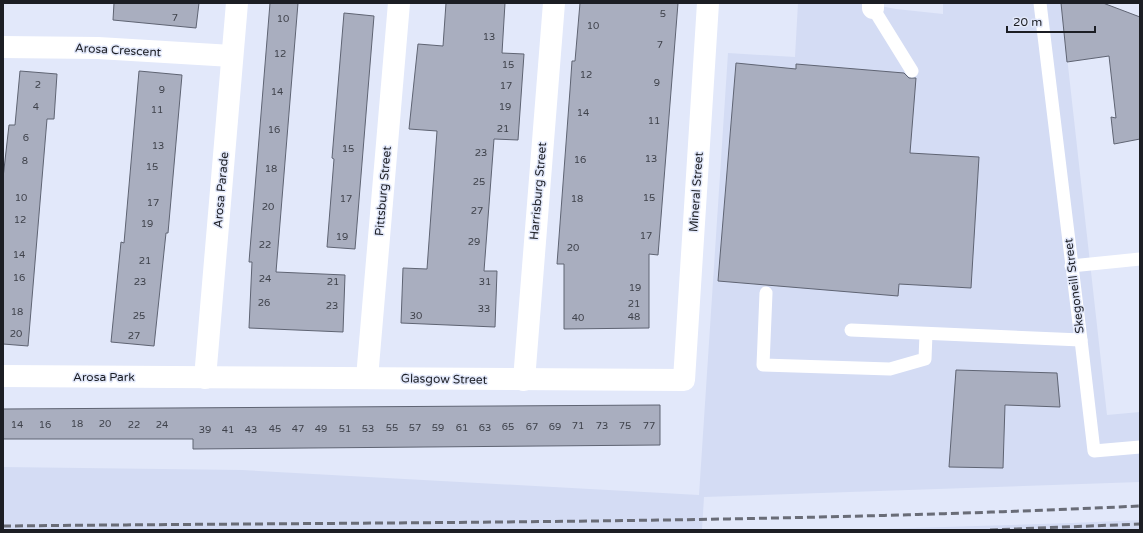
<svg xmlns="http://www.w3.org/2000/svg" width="1143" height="533" font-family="'Varela Round',sans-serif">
  <rect width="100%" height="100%" fill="#e2e8fa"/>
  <!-- built -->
  <g fill="#d4dcf4">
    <path d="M 798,3 L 864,3 L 896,9 L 943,14 L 943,3 L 1061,3 L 1107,415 L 1140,412 L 1140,482 L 704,497 L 702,530 L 3,530 L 3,467 L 242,470 L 699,495 L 728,53 L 795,57 Z"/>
    <path d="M 1140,520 L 1140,530 L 847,530 L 1071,523 Z"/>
  </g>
  <!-- building -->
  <g fill="#a9aebf" stroke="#5f6473">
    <path d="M 114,3 L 199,3 L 196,28 L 113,20 Z"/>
    <path d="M 270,3 L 298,3 L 276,272 L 345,275 L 343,332 L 249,328 L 252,262 L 249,262 Z"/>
    <path d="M 446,3 L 505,3 L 502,53 L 524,54 L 518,140 L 494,139 L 484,271 L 497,271 L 495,327 L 401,323 L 403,268 L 427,269 L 437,131 L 409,129 L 418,44 L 443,46 Z"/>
    <path d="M 580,3 L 678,3 L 658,255 L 649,254 L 649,328 L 564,329 L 564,264 L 557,264 L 570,90 L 572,61 L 575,61 Z"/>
    <path d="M 1061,3 L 1103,3 L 1140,17 L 1140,139 L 1114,144 L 1111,117 L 1116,118 L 1109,56 L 1067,62 Z"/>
    <path d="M 344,13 L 374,16 L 355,249 L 327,247 L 334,159 L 332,158 Z"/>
    <path d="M 736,63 L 796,69 L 796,64 L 904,73 L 909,78 L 916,78 L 910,153 L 979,157 L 971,288 L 899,284 L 898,296 L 718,281 Z"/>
    <path d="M 20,71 L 57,74 L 54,119 L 47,119 L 28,346 L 3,344 L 3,178 L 9,125 L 15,125 Z"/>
    <path d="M 139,71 L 182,75 L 168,233 L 166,233 L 154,346 L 111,342 L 121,242 L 124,243 Z"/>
    <path d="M 956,370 L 1057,373 L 1060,407 L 1005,405 L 1003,468 L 949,467 Z"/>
    <path d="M 660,405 L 660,445 L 193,449 L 193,439 L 3,439 L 3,409 Z"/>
  </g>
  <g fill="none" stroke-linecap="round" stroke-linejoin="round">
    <!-- service -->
    <g stroke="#fff" stroke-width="13">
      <path d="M 873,8 L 912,71"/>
      <path d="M 1071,266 L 1140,259"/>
      <path d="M 766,293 L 763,365 L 890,369 L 925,359 L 926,334"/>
      <path d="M 851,330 L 1081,340 L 1040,3"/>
      <path d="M 1081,340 L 1094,451 L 1140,447"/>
    </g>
    <!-- minor -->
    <g stroke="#fff" stroke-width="22">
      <path d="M 873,8 L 873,3"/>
      <path d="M 3,47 L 98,48 L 232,56"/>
      <path d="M 3,376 L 684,380 L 708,3"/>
      <path d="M 205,378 L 237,3"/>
      <path d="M 367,378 L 399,3"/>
      <path d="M 524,380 L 554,3"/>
    </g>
    <!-- rail -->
    <g stroke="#696c77" stroke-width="3" stroke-dasharray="8 4" stroke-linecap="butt">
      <path d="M 3,526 C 382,522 761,524 1140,506"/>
      <path d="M 990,530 L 1140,524"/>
    </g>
  </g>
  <g text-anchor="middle" stroke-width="3" stroke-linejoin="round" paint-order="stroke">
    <!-- number labels -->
    <g font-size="10" fill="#3f424b">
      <text x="663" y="17">5</text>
      <text x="175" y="21">7</text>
      <text x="283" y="22">10</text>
      <text x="593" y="29">10</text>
      <text x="489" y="40">13</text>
      <text x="660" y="48">7</text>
      <text x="280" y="57">12</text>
      <text x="508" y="68">15</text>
      <text x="586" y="78">12</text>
      <text x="657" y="86">9</text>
      <text x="38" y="88">2</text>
      <text x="506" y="89">17</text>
      <text x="162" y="93">9</text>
      <text x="277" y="95">14</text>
      <text x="36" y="110">4</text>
      <text x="505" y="110">19</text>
      <text x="157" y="113">11</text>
      <text x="583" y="116">14</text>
      <text x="654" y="124">11</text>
      <text x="503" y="132">21</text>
      <text x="274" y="133">16</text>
      <text x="26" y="141">6</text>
      <text x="158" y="149">13</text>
      <text x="348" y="152">15</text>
      <text x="481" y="156">23</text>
      <text x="651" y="162">13</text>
      <text x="580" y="163">16</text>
      <text x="25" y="164">8</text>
      <text x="152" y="170">15</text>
      <text x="271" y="172">18</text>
      <text x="479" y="185">25</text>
      <text x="21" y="201">10</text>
      <text x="649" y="201">15</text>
      <text x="346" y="202">17</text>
      <text x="577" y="202">18</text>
      <text x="153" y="206">17</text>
      <text x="268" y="210">20</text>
      <text x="477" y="214">27</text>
      <text x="20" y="223">12</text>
      <text x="147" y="227">19</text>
      <text x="646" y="239">17</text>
      <text x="342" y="240">19</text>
      <text x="474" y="245">29</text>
      <text x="265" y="248">22</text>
      <text x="573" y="251">20</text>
      <text x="19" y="258">14</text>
      <text x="145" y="264">21</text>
      <text x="19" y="281">16</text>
      <text x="265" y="282">24</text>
      <text x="140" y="285">23</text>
      <text x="333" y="285">21</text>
      <text x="485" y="285">31</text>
      <text x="635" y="291">19</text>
      <text x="264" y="306">26</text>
      <text x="634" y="307">21</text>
      <text x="332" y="309">23</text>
      <text x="484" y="312">33</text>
      <text x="17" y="315">18</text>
      <text x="139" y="319">25</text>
      <text x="416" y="319">30</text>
      <text x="634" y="320">48</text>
      <text x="578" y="321">40</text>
      <text x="16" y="337">20</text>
      <text x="134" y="339">27</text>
      <text x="77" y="427">18</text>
      <text x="105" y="427">20</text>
      <text x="17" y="428">14</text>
      <text x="45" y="428">16</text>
      <text x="134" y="428">22</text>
      <text x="162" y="428">24</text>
      <text x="578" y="429">71</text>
      <text x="602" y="429">73</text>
      <text x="625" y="429">75</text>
      <text x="649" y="429">77</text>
      <text x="508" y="430">65</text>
      <text x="532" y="430">67</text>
      <text x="555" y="430">69</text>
      <text x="392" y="431">55</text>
      <text x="415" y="431">57</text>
      <text x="438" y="431">59</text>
      <text x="462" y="431">61</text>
      <text x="485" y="431">63</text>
      <text x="275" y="432">45</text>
      <text x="298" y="432">47</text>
      <text x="321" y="432">49</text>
      <text x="345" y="432">51</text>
      <text x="368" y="432">53</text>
      <text x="205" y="433">39</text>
      <text x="228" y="433">41</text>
      <text x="251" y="433">43</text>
    </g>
    <!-- street labels -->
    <g font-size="12" fill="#1c1e24" stroke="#e2e8fa">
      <text transform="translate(118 50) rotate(3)" y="4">Arosa Crescent</text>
      <text transform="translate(221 190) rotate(-85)" y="4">Arosa Parade</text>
      <text transform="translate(383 191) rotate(-85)" y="4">Pittsburg Street</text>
      <text transform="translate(538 191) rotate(-85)" y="4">Harrisburg Street</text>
      <text transform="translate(696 192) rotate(-86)" y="4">Mineral Street</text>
      <text transform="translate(1074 286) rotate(-97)" y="4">Skegoneill Street</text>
      <text x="104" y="381">Arosa Park</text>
      <text transform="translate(444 379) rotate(1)" y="4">Glasgow Street</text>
    </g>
  </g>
  <!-- border -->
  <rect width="1143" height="533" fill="none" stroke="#1c1e24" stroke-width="8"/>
  <!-- scale -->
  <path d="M1007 26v6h88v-6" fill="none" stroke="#1c1e24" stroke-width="2"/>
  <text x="1013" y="26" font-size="12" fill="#1c1e24" stroke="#e2e8fa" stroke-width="3" paint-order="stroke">20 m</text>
</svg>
